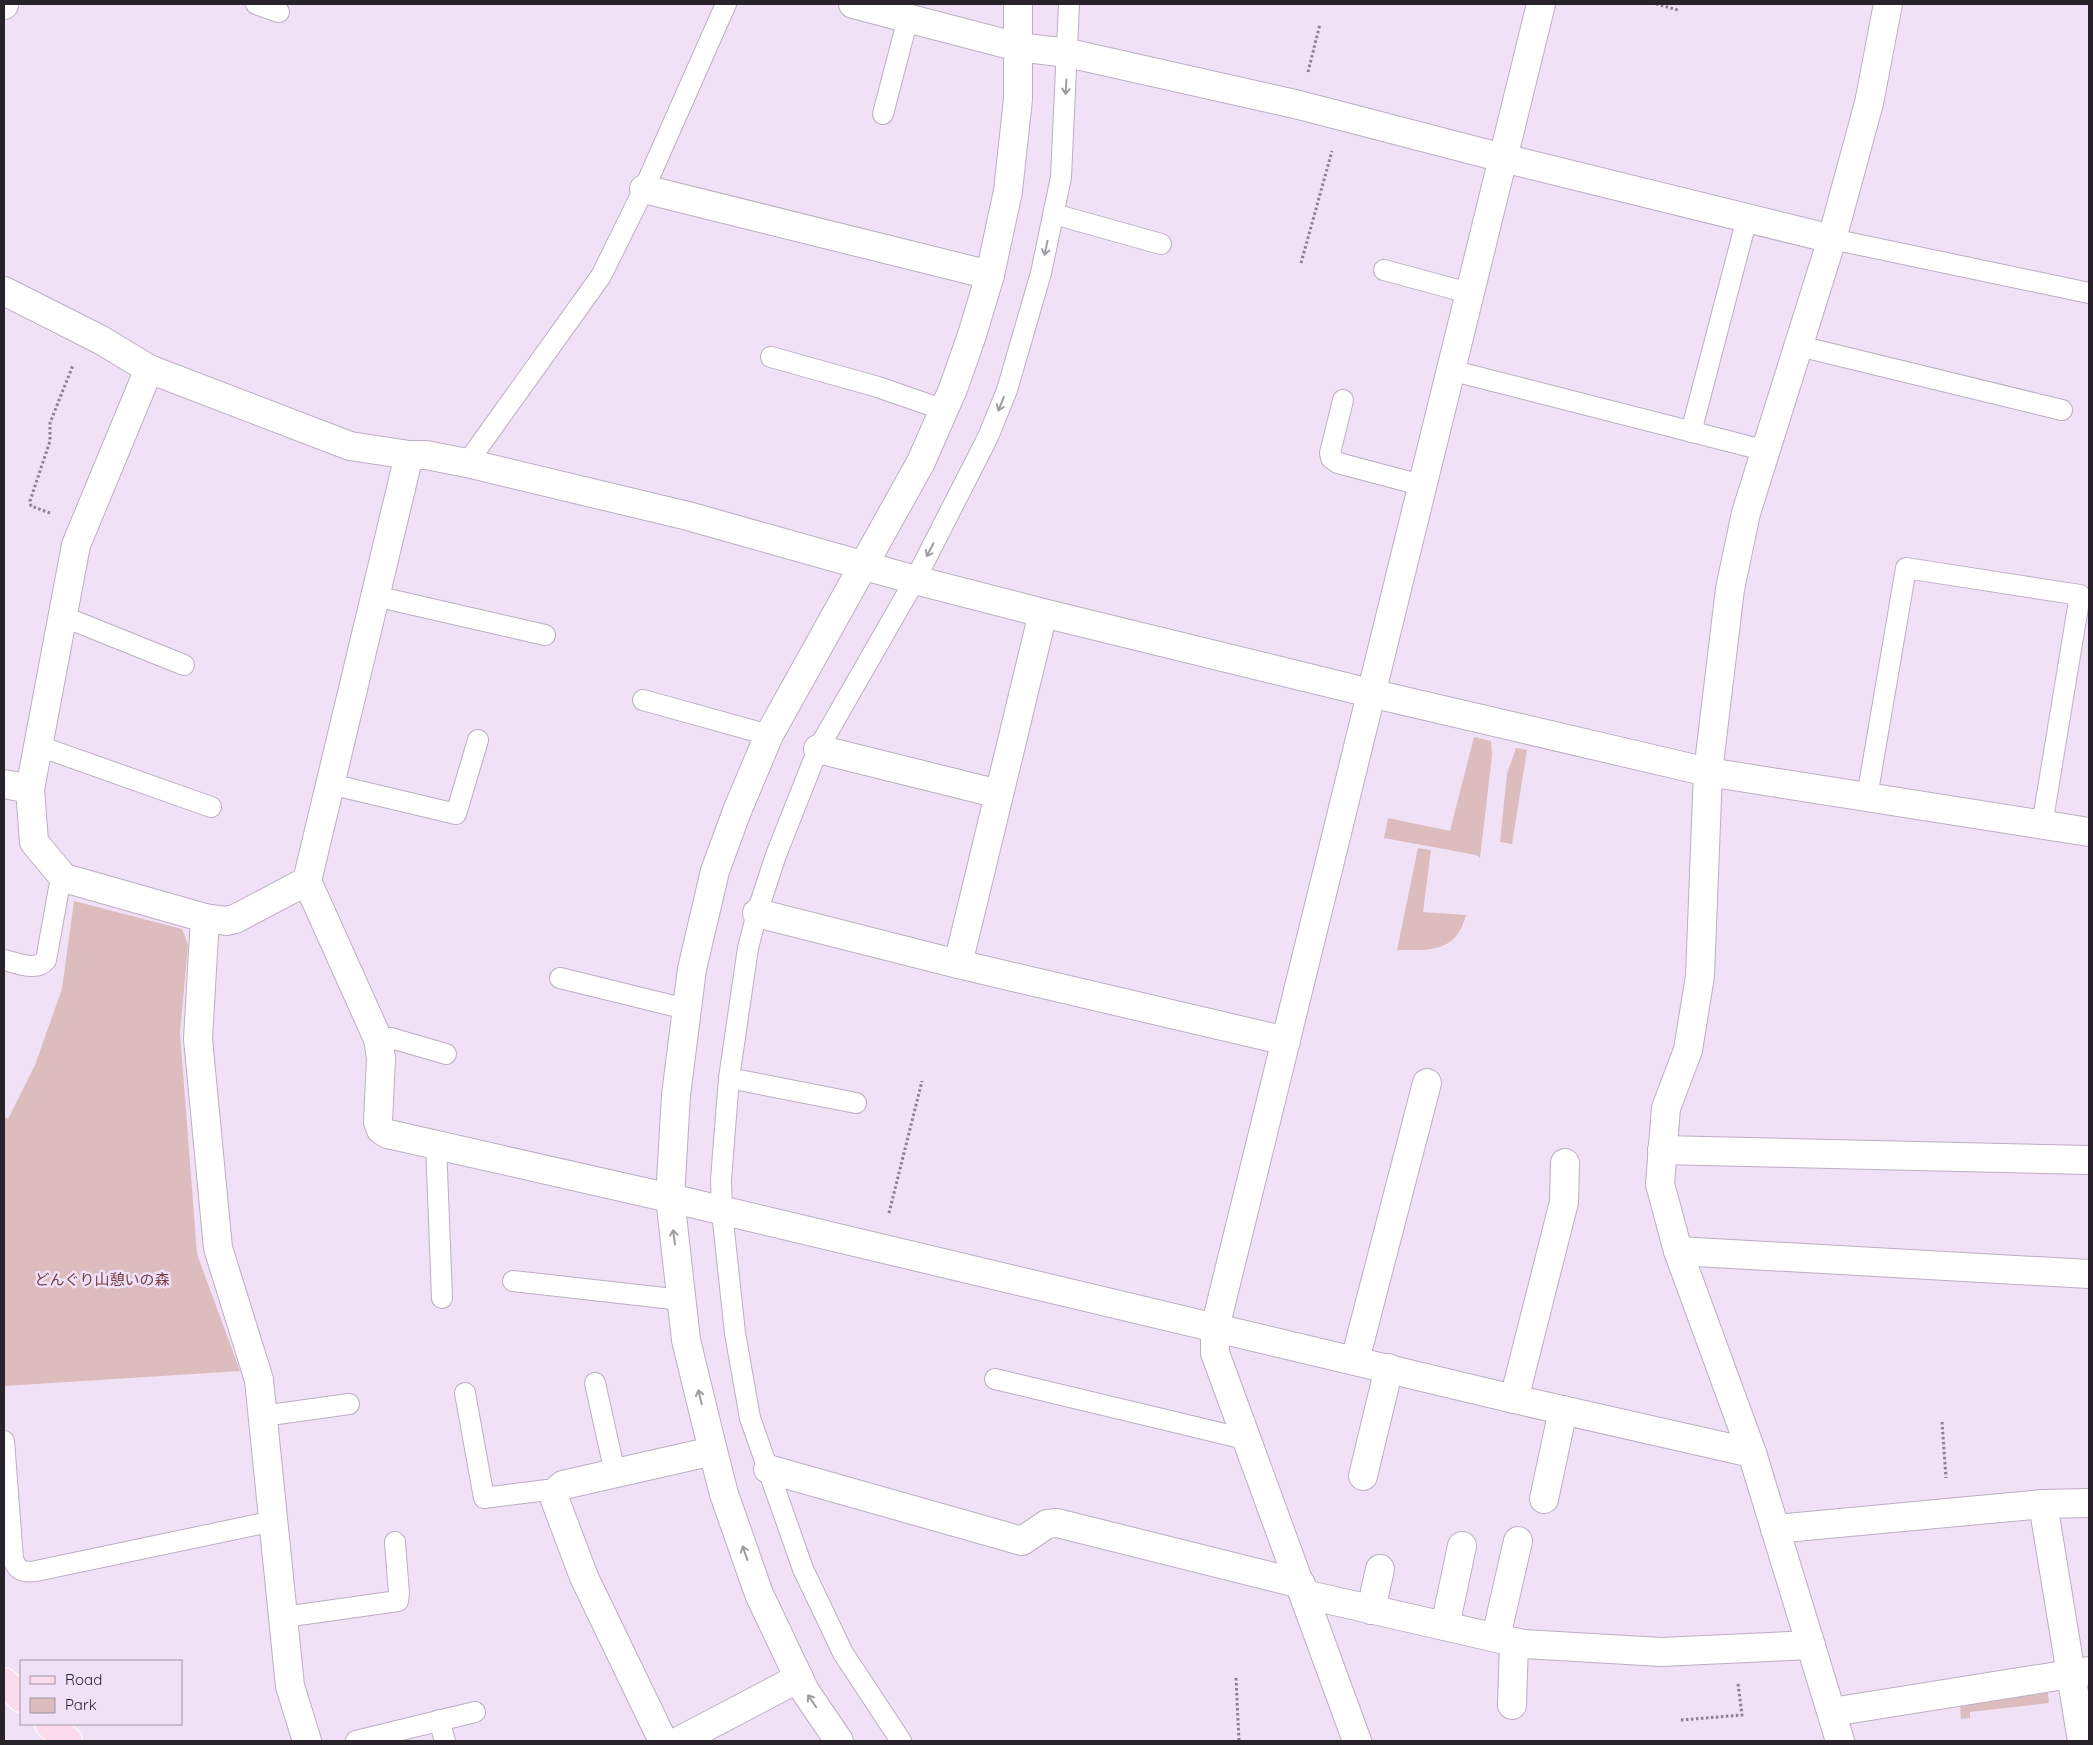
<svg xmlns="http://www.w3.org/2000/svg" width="2093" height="1745" font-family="Quicksand,'Noto Sans JP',sans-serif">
  <rect width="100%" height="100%" fill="#f0e1f7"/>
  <!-- green -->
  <g fill="#dcbcbc">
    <path d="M 1474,737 L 1491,741 L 1492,755 L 1480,858 L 1476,855 L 1384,838 L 1388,818 L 1450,831 Z"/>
    <path d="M 1516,748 L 1527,750 L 1512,844 L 1500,842 L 1507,774 Z"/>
    <path d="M 1418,848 L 1431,850 L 1423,912 L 1466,915 C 1456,953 1430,950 1397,950 Z"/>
    <path d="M 74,901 L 182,929 L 188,945 L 180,1033 L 197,1254 L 240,1371 L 4,1386 L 4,1117 L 8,1119 L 35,1065 L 62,989 Z"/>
    <path d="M 2048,1693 L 2049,1703 L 1970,1712 L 1970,1718 L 1961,1719 L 1960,1703 Z"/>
  </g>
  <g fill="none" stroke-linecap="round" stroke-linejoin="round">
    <!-- service casing -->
    <g stroke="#bdaec3" stroke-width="22">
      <g id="service">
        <path d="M 256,4 L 279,12"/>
        <path d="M 883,114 L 908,18"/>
        <path d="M 1054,214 L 1161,244"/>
        <path d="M 1832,239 L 2089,293"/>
        <path d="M 1384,270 L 1469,293"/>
        <path d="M 1799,346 L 2062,410"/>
        <path d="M 771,357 L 878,387 L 944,410"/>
        <path d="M 1450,370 L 1767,451"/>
        <path d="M 1343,400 L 1330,453 L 1331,458 L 1338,463 L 1421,485"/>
        <path d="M 1691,432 L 1747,218"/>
        <path d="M 467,463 L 601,276 L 644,189 L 726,4"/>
        <path d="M 375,596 L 545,635"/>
        <path d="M 62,616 L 184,665"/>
        <path d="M 643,700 L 769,735"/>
        <path d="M 39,746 L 211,807"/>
        <path d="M 330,784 L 456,814 L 478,740"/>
        <path d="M 1867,797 L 1906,568 L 2080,595 L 2042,825"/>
        <path d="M 4,960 C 18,963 36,972 46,960 L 59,888 L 64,878"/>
        <path d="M 560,978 L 686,1009"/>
        <path d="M 378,1039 L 391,1038 L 446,1054"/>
        <path d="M 729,1078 L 856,1103"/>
        <path d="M 436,1144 L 442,1298"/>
        <path d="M 513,1281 L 682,1300"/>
        <path d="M 995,1379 L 1245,1439"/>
        <path d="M 595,1383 L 615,1473"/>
        <path d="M 465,1393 L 484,1498 L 547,1490 L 555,1492"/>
        <path d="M 263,1416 L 349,1404"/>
        <path d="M 4,1441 L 13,1559 C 17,1571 24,1573 36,1571 L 274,1521"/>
        <path d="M 284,1617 L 398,1601 L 399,1594 L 395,1542"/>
        <path d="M 439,1720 L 445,1741"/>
        <path d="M 356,1741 L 475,1712"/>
        <path d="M 901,1741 L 843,1653 L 803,1569 L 750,1418 L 735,1333 L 722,1212 L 721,1180 L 729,1078 L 748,948 L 757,913 L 776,855 L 818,749 L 915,580 L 988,437 L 1007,390 L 1041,273 L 1061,177 L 1069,4"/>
      </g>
    </g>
    <!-- minor casing -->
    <g stroke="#bdaec3" stroke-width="30">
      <g id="minor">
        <path d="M 853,4 L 1018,47 L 1068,53 L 1299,105 L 1503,158 L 1832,239"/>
        <path d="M 4,5 L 4,4"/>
        <path d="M 644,189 L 990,275"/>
        <path d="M 4,291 L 101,340 L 149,369 L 350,446 L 409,455 L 426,455 L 467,463 L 688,516 L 915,580 L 1043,613 L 1370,693 L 1708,772 L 2089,832"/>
        <path d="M 149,369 L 76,545 L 30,789 L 34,842 L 64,878 L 205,918 L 226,921 L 235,919 L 307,881 L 409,455"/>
        <path d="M 818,749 L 999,794"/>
        <path d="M 4,784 L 30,789"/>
        <path d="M 307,881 L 378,1039 L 381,1058 L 378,1122 L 381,1130 L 388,1134 L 670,1198 L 1514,1399 L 1752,1453"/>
        <path d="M 757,913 L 958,964 L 1286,1041"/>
        <path d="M 205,918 L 198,1039 L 218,1248 L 259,1380 L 290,1686 L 307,1741"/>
        <path d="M 958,964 L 1043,613"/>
        <path d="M 1662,1150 L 2089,1160"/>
        <path d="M 1678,1251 L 2089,1274"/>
        <path d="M 1355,1360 L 1427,1083"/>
        <path d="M 1514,1399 L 1564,1202 L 1565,1163"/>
        <path d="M 768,1469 L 1022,1541 L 1047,1524 L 1057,1523 L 1301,1584"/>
        <path d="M 1363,1476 L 1389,1368"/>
        <path d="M 1544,1499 L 1563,1410"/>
        <path d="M 2043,1504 L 2082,1741"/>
        <path d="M 1775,1529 L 2043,1504 L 2089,1503"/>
        <path d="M 1304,1594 L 1523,1644 L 1661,1652 L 1811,1645"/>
        <path d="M 1371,1610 L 1380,1569"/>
        <path d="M 1445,1626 L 1462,1546"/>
        <path d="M 1496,1637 L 1518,1541"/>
        <path d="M 1512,1705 L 1514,1642"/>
        <path d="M 1832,1712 L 2089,1671"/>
        <path d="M 663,1741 L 584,1577 L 555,1500 L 555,1492 L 563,1485 L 713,1451"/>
        <path d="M 679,1741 L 799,1678"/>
        <path d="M 839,1741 L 805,1691 L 759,1594 L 724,1494 L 713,1451 L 686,1340 L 670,1198 L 676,1095 L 692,969 L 715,871 L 737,811 L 769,735 L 921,462 L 953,389 L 972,335 L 990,275 L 1008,191 L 1018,99 L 1018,4"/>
        <path d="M 1357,1741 L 1215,1353 L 1215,1328 L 1541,4"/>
        <path d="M 1840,1741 L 1752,1453 L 1678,1251 L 1660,1184 L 1666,1108 L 1688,1050 L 1700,976 L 1708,772 L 1730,589 L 1746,513 L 1832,239 L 1869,103 L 1888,4"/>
      </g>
    </g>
    <!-- primary casing -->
    <g stroke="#fff" stroke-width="30">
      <g id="primary">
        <path d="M 4,1682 L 21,1698"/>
        <path d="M 49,1724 L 68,1741"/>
      </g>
    </g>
    <!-- path -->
    <g stroke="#8a808f" stroke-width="3" stroke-dasharray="2.5 2.5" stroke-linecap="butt">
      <path d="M 1656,4 L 1678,10"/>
      <path d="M 1308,72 L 1320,24"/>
      <path d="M 1301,263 L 1332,151"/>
      <path d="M 50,513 L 31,506 L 30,501 L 50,441 L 50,423 L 73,365"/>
      <path d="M 889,1213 L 922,1081"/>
      <path d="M 1942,1422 L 1946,1478"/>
      <path d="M 1236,1678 L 1239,1741"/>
      <path d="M 1681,1720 L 1742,1715 L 1738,1684"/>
    </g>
    <!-- service -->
    <use href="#service" stroke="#fff" stroke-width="20"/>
    <!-- minor -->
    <use href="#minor" stroke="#fff" stroke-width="28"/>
    <!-- primary -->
    <use href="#primary" stroke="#fcdcec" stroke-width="28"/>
  </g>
  <!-- one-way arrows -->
  <defs><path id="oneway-shaft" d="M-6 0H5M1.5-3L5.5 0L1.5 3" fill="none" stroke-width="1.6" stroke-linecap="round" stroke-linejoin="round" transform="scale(1.25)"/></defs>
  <g stroke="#9e9ca0">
    <use href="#oneway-shaft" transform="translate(1066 87) rotate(93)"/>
    <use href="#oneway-shaft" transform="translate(1046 248) rotate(102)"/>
    <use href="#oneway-shaft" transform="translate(1001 404) rotate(112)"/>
    <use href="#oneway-shaft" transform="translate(930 550) rotate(117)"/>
    <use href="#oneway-shaft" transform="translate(674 1237) rotate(-97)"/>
    <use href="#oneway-shaft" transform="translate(700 1397) rotate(-103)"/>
    <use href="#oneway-shaft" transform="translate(745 1553) rotate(-109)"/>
    <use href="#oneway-shaft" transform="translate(812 1701) rotate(-124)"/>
  </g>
  <g text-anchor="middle" stroke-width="5" stroke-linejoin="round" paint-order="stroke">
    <!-- park labels -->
    <g font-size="15" fill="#733d3f" stroke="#f0e1f7">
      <text x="102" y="1285">どんぐり山憩いの森</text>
    </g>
  </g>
  <!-- border -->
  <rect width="2093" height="1745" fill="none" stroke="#28232b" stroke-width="10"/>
  <!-- legend -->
  <rect x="20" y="1660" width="162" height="65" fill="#f0e1f7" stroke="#a095a5"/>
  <rect x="30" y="1676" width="25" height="8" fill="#fcdcec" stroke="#a095a5"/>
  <text x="65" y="1685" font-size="15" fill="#28232b">Road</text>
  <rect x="30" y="1698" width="25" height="15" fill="#dcbcbc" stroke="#a095a5"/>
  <text x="65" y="1710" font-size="15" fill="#28232b">Park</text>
</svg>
